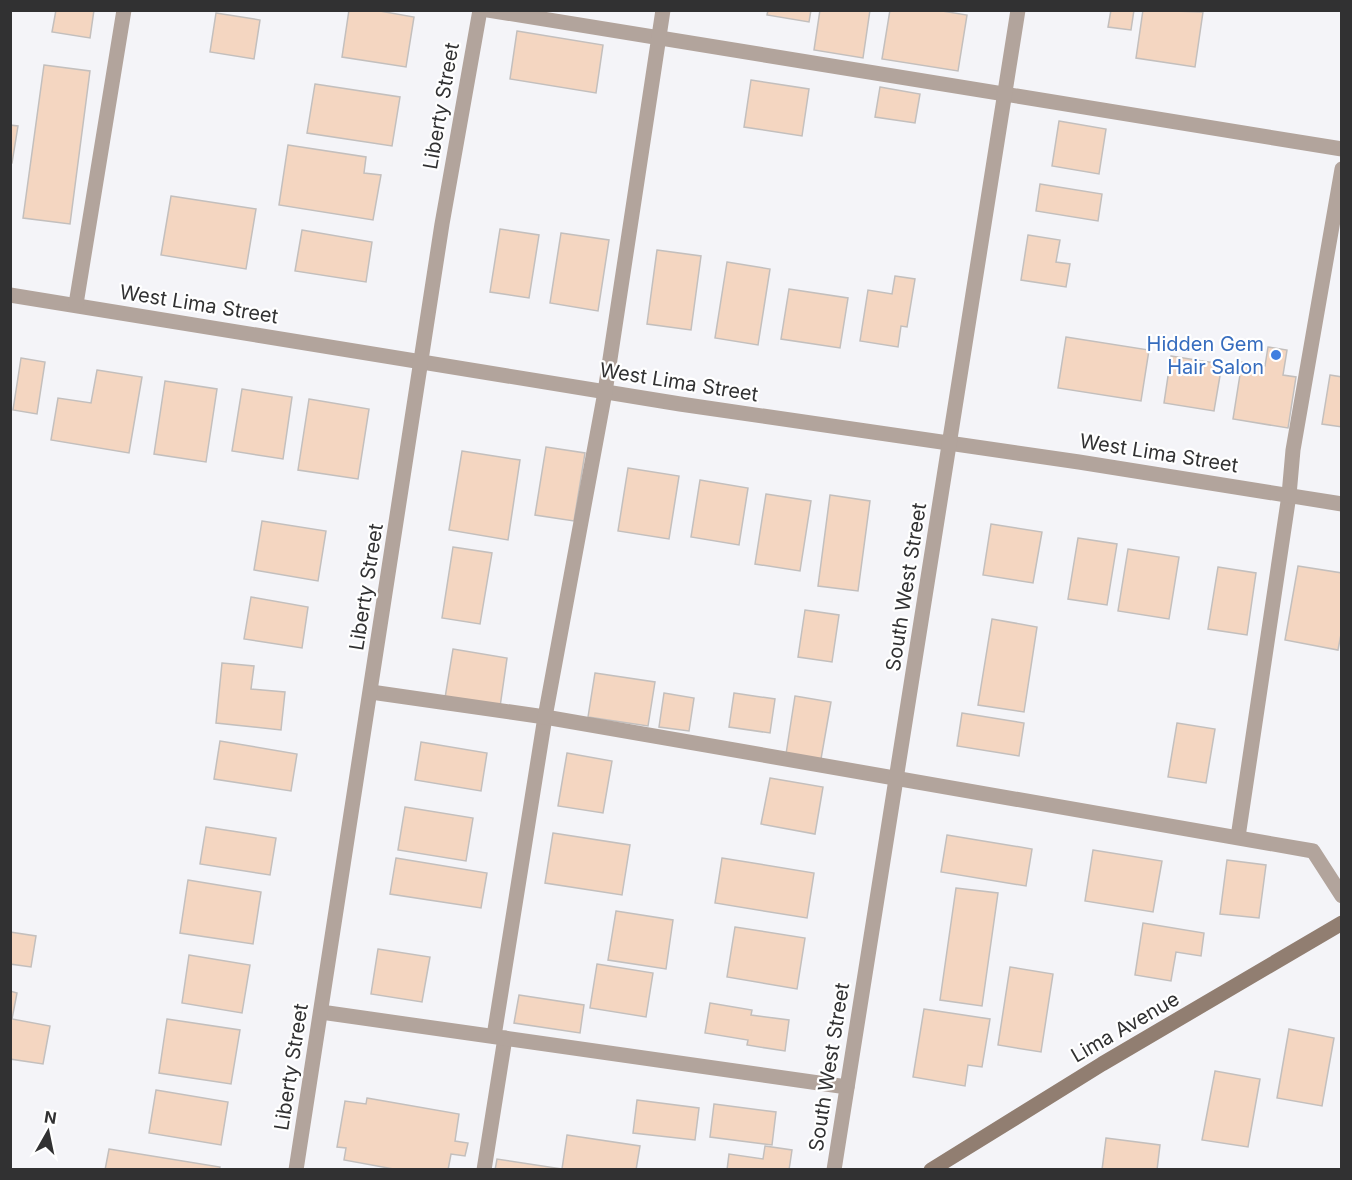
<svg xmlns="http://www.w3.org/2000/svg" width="1352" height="1180" font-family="Inter,sans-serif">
  <rect width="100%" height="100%" fill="#f4f4f8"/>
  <!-- building -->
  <g fill="#f4d6c1" stroke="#c3bfbd" stroke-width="1.5">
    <path d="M 56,10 L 94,10 L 90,38 L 52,32 Z"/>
    <path d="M 349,10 L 374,10 L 414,17 L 406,67 L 342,57 Z"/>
    <path d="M 768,10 L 811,10 L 809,22 L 767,15 Z"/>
    <path d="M 820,10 L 870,10 L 863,58 L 814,50 Z"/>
    <path d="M 890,10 L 936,10 L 967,15 L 958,71 L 882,59 Z"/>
    <path d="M 1111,10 L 1134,10 L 1131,30 L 1108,27 Z"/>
    <path d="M 1143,10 L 1203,12 L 1195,67 L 1136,58 Z"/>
    <path d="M 216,13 L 260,20 L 254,59 L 210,52 Z"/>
    <path d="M 517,31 L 603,45 L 596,93 L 510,79 Z"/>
    <path d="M 44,65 L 90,71 L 70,224 L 23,218 Z"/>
    <path d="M 751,80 L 809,89 L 802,136 L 744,127 Z"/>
    <path d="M 315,84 L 400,97 L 392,146 L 307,133 Z"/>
    <path d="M 880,87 L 920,94 L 915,123 L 875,117 Z"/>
    <path d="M 1059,121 L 1106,129 L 1099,174 L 1052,166 Z"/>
    <path d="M 10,125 L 18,126 L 12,163 L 10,163 Z"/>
    <path d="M 288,145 L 366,157 L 364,173 L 381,175 L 373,220 L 279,205 Z"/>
    <path d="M 1040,184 L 1102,194 L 1098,221 L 1036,211 Z"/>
    <path d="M 171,196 L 256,209 L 246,269 L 161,255 Z"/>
    <path d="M 500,229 L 539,235 L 529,298 L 490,292 Z"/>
    <path d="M 302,230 L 372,242 L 366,282 L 295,271 Z"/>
    <path d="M 561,233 L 609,240 L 598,311 L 550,303 Z"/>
    <path d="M 1028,235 L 1060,240 L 1056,262 L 1070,264 L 1066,287 L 1021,280 Z"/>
    <path d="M 657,250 L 701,256 L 691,330 L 647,324 Z"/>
    <path d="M 727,262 L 770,269 L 758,345 L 715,338 Z"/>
    <path d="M 895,276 L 915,279 L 907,327 L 901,326 L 898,347 L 860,341 L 868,290 L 892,294 Z"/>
    <path d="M 789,289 L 848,298 L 840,348 L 781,339 Z"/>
    <path d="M 1066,337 L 1149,350 L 1141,401 L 1058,388 Z"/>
    <path d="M 1268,347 L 1287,350 L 1283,375 L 1296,377 L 1288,428 L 1233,419 L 1242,362 L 1265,366 Z"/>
    <path d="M 1171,356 L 1222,364 L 1214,411 L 1164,403 Z"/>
    <path d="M 21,358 L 45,362 L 37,414 L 13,410 Z"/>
    <path d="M 97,370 L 142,377 L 129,453 L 51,440 L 58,398 L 91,403 Z"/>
    <path d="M 1330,375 L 1342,377 L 1342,427 L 1322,424 Z"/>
    <path d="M 165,381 L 217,389 L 206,462 L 154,454 Z"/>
    <path d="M 242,389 L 292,397 L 283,459 L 232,451 Z"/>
    <path d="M 309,399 L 369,409 L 358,479 L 298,470 Z"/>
    <path d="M 546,447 L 585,453 L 574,521 L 535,515 Z"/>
    <path d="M 462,451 L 520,460 L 508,540 L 449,530 Z"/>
    <path d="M 628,468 L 679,476 L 669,539 L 618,531 Z"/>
    <path d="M 700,480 L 748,488 L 739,545 L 691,537 Z"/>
    <path d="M 766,494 L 811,501 L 800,571 L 755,564 Z"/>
    <path d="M 830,495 L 870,501 L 858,591 L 818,586 Z"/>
    <path d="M 262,521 L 326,531 L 318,581 L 254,570 Z"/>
    <path d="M 991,524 L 1042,532 L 1033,583 L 983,575 Z"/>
    <path d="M 1078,538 L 1117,544 L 1107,605 L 1068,599 Z"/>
    <path d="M 453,547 L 492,553 L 480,624 L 442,618 Z"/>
    <path d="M 1128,549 L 1179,557 L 1169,619 L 1118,611 Z"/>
    <path d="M 1298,566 L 1342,573 L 1342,629 L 1338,650 L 1285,640 Z"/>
    <path d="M 1218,567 L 1256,573 L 1247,635 L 1208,629 Z"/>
    <path d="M 251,597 L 308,607 L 302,648 L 244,639 Z"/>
    <path d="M 805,610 L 839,615 L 832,662 L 798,657 Z"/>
    <path d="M 992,619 L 1037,627 L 1024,712 L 978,705 Z"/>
    <path d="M 453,649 L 507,658 L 500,707 L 445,698 Z"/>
    <path d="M 222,663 L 254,666 L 251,689 L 285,692 L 281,730 L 216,723 Z"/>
    <path d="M 595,673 L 655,682 L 648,726 L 588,717 Z"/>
    <path d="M 664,693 L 694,698 L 689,731 L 659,727 Z"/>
    <path d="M 734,693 L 775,699 L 770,733 L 729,727 Z"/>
    <path d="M 795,696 L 831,702 L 821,759 L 786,754 Z"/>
    <path d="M 962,713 L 1024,723 L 1019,756 L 957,746 Z"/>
    <path d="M 1177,723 L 1215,729 L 1206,783 L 1168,777 Z"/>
    <path d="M 220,741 L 297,754 L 291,791 L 214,779 Z"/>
    <path d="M 421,742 L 487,753 L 481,791 L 415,780 Z"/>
    <path d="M 567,753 L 612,761 L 603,813 L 558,806 Z"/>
    <path d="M 770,778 L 823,787 L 815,834 L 761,824 Z"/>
    <path d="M 405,807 L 473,818 L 466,861 L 398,850 Z"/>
    <path d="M 206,827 L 276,838 L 270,875 L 200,864 Z"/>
    <path d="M 553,833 L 630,845 L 622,895 L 545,883 Z"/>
    <path d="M 947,835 L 1032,849 L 1026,886 L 941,872 Z"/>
    <path d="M 1093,850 L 1162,861 L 1153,912 L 1085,901 Z"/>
    <path d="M 396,858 L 487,873 L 481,908 L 390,894 Z"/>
    <path d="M 722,858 L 814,873 L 807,918 L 715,903 Z"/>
    <path d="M 1227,860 L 1266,865 L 1259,918 L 1220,914 Z"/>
    <path d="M 188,880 L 261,892 L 253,944 L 180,933 Z"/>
    <path d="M 956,888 L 998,893 L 982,1006 L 940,1000 Z"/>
    <path d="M 616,911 L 673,920 L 666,969 L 608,960 Z"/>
    <path d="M 1143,923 L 1204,933 L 1201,956 L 1176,952 L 1171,981 L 1135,975 Z"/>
    <path d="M 735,927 L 805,938 L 797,989 L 727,977 Z"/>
    <path d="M 10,932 L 36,936 L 31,967 L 10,964 Z"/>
    <path d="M 378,949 L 430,957 L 422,1002 L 371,994 Z"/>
    <path d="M 189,955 L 250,965 L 242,1013 L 182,1003 Z"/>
    <path d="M 597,964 L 653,973 L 646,1017 L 590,1008 Z"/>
    <path d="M 1010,967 L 1053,974 L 1041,1052 L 998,1045 Z"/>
    <path d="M 10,991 L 17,993 L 12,1019 L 50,1026 L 43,1064 L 10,1059 Z"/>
    <path d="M 519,995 L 584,1005 L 580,1033 L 514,1023 Z"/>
    <path d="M 710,1003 L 752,1010 L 751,1015 L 789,1020 L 785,1051 L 747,1045 L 748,1040 L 705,1033 Z"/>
    <path d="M 924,1009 L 990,1019 L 982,1067 L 968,1065 L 965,1086 L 913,1077 Z"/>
    <path d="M 167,1019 L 240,1030 L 231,1084 L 159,1073 Z"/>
    <path d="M 1289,1029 L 1334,1038 L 1322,1106 L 1277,1098 Z"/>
    <path d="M 1215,1071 L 1260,1079 L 1248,1147 L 1202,1140 Z"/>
    <path d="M 156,1090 L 228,1102 L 221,1145 L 149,1133 Z"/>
    <path d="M 367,1098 L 459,1114 L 455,1141 L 468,1143 L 465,1156 L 451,1154 L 448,1170 L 399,1170 L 344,1160 L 346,1148 L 337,1147 L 345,1101 L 366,1104 Z"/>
    <path d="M 637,1100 L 699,1108 L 695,1140 L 633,1133 Z"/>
    <path d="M 714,1104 L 776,1112 L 772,1145 L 710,1137 Z"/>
    <path d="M 567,1135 L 640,1146 L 636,1170 L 495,1170 L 497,1159 L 562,1169 Z"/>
    <path d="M 1106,1138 L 1160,1145 L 1157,1170 L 1102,1170 Z"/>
    <path d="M 765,1146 L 792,1150 L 789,1170 L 727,1170 L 729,1154 L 763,1159 Z"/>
    <path d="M 109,1149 L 220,1167 L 219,1170 L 105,1170 Z"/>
  </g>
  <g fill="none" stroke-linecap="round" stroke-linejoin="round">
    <!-- service -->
    <g stroke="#b2a49c" stroke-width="15">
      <path d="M 488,10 L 1342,149"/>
      <path d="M 1238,837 L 1289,495 L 1293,450 L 1342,169"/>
      <path d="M 494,1036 L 545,717"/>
      <path d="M 484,1170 L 505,1038"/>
    </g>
    <!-- minor -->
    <g stroke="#b2a49c" stroke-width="15">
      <path d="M 10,295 L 680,404 L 1079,462 L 1342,504"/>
      <path d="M 76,304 L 124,10"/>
      <path d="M 371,692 L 545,717 L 1313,851 L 1342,896"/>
      <path d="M 545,717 L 605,392 L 663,10"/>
      <path d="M 321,1012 L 847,1087"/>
      <path d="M 296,1170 L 442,224 L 480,10"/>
      <path d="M 834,1170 L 1018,10"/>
    </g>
    <!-- secondary -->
    <path stroke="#917e71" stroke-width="15" d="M 931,1170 L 1102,1064 L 1342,923"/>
  </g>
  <!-- markers -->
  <circle fill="#3f7fe0" stroke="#fff" stroke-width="2" cx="1276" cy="355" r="6"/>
  <g text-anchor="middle" stroke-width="4.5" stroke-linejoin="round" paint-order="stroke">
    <!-- street labels -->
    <g font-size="20" fill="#313132" stroke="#fff">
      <text transform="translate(441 106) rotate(-80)" y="7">Liberty Street</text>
      <text transform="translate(199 304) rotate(9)" y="7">West Lima Street</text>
      <text transform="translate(679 382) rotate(9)" y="7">West Lima Street</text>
      <text transform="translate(1159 453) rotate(9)" y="7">West Lima Street</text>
      <text transform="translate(366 587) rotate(-81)" y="7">Liberty Street</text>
      <text transform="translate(906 587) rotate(-81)" y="7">South West Street</text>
      <text transform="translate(1125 1027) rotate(-30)" y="7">Lima Avenue</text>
      <text transform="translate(291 1067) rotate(-81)" y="7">Liberty Street</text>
      <text transform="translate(829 1067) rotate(-81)" y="7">South West Street</text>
    </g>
    <!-- shop labels -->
    <g font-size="20" fill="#366cbe" stroke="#fff" text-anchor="end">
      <text x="1264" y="351">Hidden Gem<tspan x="1264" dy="23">Hair Salon</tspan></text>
    </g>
  </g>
  <!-- border -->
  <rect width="1352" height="1180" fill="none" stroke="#313132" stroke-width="24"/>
  <!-- north arrow -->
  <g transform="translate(48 1132) rotate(9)" stroke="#ffffff" stroke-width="4.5" paint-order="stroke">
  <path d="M0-4.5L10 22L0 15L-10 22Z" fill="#313132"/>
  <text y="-9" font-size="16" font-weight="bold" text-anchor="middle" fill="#313132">N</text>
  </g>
</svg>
